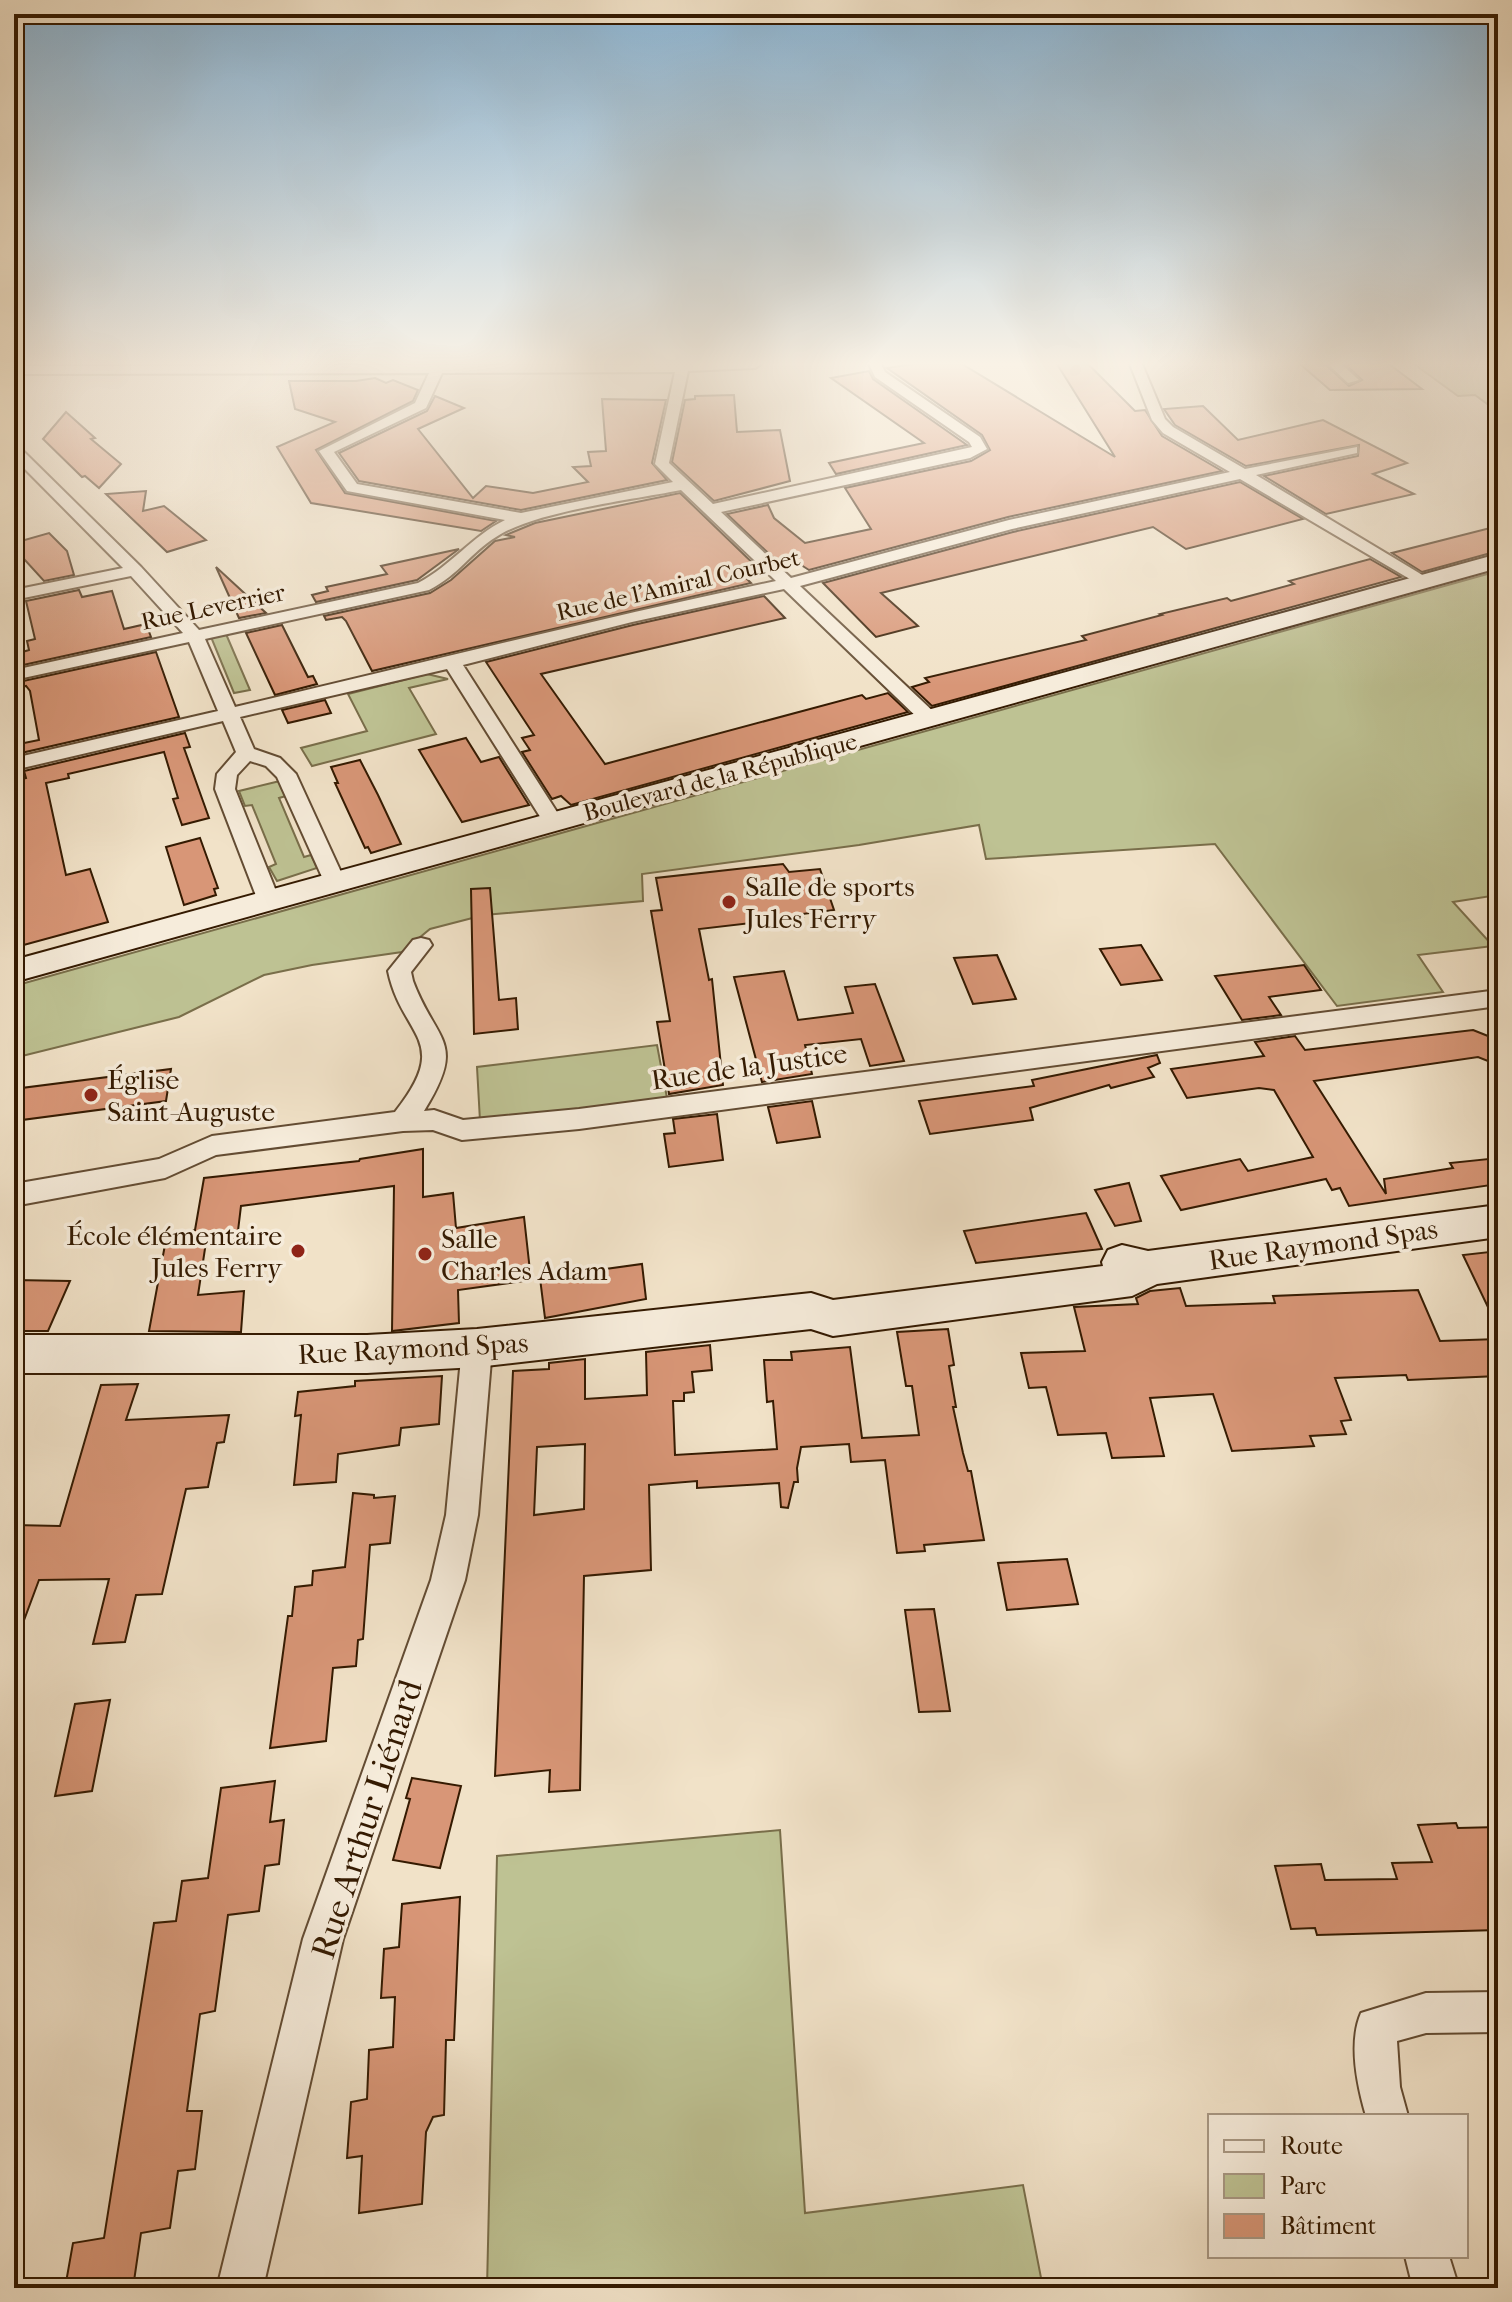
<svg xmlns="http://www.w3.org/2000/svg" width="1512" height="2302" font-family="'IM FELL French Canon',serif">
  <rect width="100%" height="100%" fill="#f1e2c8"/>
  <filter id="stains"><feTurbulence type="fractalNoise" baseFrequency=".0025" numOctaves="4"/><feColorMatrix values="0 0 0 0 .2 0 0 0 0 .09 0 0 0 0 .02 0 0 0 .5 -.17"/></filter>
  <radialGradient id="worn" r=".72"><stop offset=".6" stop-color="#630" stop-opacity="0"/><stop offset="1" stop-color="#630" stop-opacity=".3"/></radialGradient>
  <!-- green -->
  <g fill="#bec293" stroke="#796e4a" stroke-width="2">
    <path d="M 1414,364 L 1498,364 L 1498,412 L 1475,395 L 1458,396 Z"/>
    <path d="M 1498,571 L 1498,895 L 1453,902 L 1493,946 L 1418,955 L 1443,992 L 1337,1006 L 1215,844 L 986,859 L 979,825 L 859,845 L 642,874 L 643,901 L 484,915 L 430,929 L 402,952 L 312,965 L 264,975 L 179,1017 L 14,1058 L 14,986 Z"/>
    <path d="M 226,634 L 250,690 L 234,693 L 211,637 Z"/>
    <path d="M 427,674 L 448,679 L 409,688 L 436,734 L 312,766 L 301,748 L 367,731 L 348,694 Z"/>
    <path d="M 280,781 L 286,796 L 279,798 L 304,857 L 311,855 L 317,868 L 277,881 L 269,867 L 276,864 L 252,805 L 245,806 L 239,791 Z"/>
    <path d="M 657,1045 L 667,1098 L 480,1121 L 477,1067 Z"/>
    <path d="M 780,1830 L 805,2213 L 1023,2185 L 1043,2288 L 487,2288 L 497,1856 Z"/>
  </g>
  <!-- building -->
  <g fill="#d89677" stroke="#341a01" stroke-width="2" fill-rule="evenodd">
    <path d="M 913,364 L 962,364 L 1115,457 L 1057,364 L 1088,364 L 1135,411 L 1145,410 L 1162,436 L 1222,471 L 1008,517 L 809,570 L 798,563 L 783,567 L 727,514 L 768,505 L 774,518 L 805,543 L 871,529 L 845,488 L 971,461 L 990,450 L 982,435 L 887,368 Z"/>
    <path d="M 1300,364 L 1325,364 L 1349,386 L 1362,380 L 1345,364 L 1389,364 L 1422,389 L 1330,390 Z"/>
    <path d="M 869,371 L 873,379 L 967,445 L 836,474 L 829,463 L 924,443 L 831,378 Z"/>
    <path d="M 375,378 L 386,383 L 393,380 L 418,390 L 413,401 L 316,450 L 345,493 L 496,521 L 481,531 L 311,503 L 277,447 L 335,422 L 295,409 L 289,381 L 356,381 Z"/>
    <path d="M 734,395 L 737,432 L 780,430 L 790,481 L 714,501 L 672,462 L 685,400 L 695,399 L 695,396 Z"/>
    <path d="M 435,396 L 464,408 L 418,429 L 473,498 L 486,486 L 533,493 L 588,482 L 573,467 L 591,466 L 588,452 L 606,451 L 602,399 L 666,400 L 652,463 L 667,480 L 521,510 L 359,481 L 339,453 L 427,411 Z"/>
    <path d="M 1203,406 L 1238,440 L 1323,420 L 1407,463 L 1373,474 L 1414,494 L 1326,514 L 1264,476 L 1358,456 L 1359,445 L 1246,466 L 1175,425 L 1164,409 Z"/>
    <path d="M 66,412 L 95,438 L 91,439 L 121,464 L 99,488 L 85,476 L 82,477 L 43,439 Z"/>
    <path d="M 1240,482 L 1303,519 L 1186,549 L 1153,527 L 881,593 L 918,626 L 876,637 L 823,583 L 1013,532 Z"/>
    <path d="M 146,491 L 143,511 L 164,506 L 206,540 L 167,552 L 106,494 Z"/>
    <path d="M 680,493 L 762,572 L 744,576 L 751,583 L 372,671 L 346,621 L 342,617 L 326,620 L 324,616 L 430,593 L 451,580 L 495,541 L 515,537 L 506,535 L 535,523 Z"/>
    <path d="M 1498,526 L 1498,551 L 1422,572 L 1392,553 Z"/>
    <path d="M 49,533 L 67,551 L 74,575 L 44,581 L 14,548 L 14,543 Z"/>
    <path d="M 459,549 L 417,580 L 316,602 L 312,595 L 328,591 L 326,587 L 387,574 L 381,566 Z"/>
    <path d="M 1370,559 L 1401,577 L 932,706 L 912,687 L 929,682 L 925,678 L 1086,640 L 1082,636 L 1162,615 L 1160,614 L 1227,598 L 1231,601 L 1242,598 L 1294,584 L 1289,581 Z"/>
    <path d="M 216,567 L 266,613 L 239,618 Z"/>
    <path d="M 79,590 L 82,597 L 112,591 L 124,629 L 146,624 L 151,637 L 14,667 L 14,661 L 20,659 L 19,653 L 29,650 L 27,641 L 35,639 L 26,601 Z"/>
    <path d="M 764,596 L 785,618 L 541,674 L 605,764 L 862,695 L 866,699 L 888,693 L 908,712 L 571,805 L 561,796 L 552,799 L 522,752 L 530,750 L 522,738 L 534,735 L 486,662 L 633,625 Z"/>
    <path d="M 282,625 L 308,677 L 313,676 L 317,684 L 275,695 L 246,633 Z"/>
    <path d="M 156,652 L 179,717 L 21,753 L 19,744 L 39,740 L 30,691 L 26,686 L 14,689 L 14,683 Z"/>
    <path d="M 325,700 L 331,713 L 288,723 L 282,710 Z"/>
    <path d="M 185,733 L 190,747 L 184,748 L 209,818 L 182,825 L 173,799 L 178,798 L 164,752 L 68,774 L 69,778 L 46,783 L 66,875 L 90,869 L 108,922 L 20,946 L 17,925 L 14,926 L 14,781 L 26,778 L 24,771 Z"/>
    <path d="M 466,738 L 481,762 L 499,757 L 529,805 L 462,822 L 419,750 Z"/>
    <path d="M 360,760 L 378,795 L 401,844 L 371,853 L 368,847 L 365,848 L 335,783 L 338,783 L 331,767 Z"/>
    <path d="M 200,838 L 218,888 L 214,889 L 216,895 L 184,905 L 166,847 Z"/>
    <path d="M 783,864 L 789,872 L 820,869 L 834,910 L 802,914 L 803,917 L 699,929 L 709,980 L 712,979 L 723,1085 L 669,1094 L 657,1022 L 670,1021 L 651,911 L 662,910 L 656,878 Z"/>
    <path d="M 490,888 L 499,1000 L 516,998 L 518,1029 L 474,1034 L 471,889 Z"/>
    <path d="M 1141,945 L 1162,980 L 1121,985 L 1100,949 Z"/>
    <path d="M 997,955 L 1016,999 L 973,1004 L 954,958 Z"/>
    <path d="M 1304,965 L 1321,990 L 1269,997 L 1281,1015 L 1242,1020 L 1215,976 Z"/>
    <path d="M 784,971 L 798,1020 L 853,1013 L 845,987 L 875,984 L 904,1061 L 870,1066 L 861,1039 L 805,1045 L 812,1074 L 762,1082 L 734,977 Z"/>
    <path d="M 1473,1030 L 1498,1040 L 1498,1065 L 1478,1057 L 1314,1081 L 1386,1194 L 1384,1179 L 1453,1168 L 1450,1163 L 1498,1158 L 1498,1184 L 1349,1206 L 1340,1188 L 1332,1190 L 1326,1179 L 1181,1210 L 1161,1176 L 1240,1159 L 1248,1171 L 1313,1157 L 1274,1090 L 1259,1088 L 1187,1098 L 1171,1069 L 1264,1056 L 1255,1042 L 1295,1036 L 1305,1050 Z"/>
    <path d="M 1157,1055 L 1160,1063 L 1148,1068 L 1154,1077 L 1111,1088 L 1109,1085 L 1030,1108 L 1033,1120 L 930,1134 L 919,1101 L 1034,1086 L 1032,1080 Z"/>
    <path d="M 171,1069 L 166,1101 L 14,1121 L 14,1089 Z"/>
    <path d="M 812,1101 L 820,1137 L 777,1143 L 768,1107 Z"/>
    <path d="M 717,1114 L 723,1160 L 669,1167 L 664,1134 L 675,1133 L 673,1119 Z"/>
    <path d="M 423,1149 L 423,1197 L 453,1193 L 456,1228 L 524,1217 L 531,1280 L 458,1290 L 459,1323 L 392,1331 L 394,1186 L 241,1206 L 237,1239 L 206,1242 L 198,1295 L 244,1291 L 241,1332 L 149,1331 L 167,1234 L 195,1230 L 204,1178 L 359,1161 L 360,1159 Z"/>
    <path d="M 1129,1183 L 1141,1221 L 1115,1226 L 1095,1190 Z"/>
    <path d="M 1086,1213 L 1102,1249 L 976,1263 L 964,1231 Z"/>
    <path d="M 1498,1251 L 1498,1328 L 1463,1255 Z"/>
    <path d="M 642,1264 L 646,1299 L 545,1318 L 540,1278 Z"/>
    <path d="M 14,1280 L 70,1281 L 48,1331 L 14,1331 Z"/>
    <path d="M 1180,1288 L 1186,1306 L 1275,1303 L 1273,1296 L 1418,1290 L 1440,1341 L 1498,1339 L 1498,1376 L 1408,1380 L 1406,1375 L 1335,1378 L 1351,1420 L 1341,1421 L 1346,1434 L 1310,1436 L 1314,1446 L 1232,1451 L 1213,1394 L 1150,1398 L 1164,1456 L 1112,1458 L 1106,1433 L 1058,1435 L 1046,1387 L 1029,1388 L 1021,1353 L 1085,1351 L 1074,1307 L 1138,1304 L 1136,1298 L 1150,1291 Z"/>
    <path d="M 948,1329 L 954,1365 L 949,1366 L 956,1407 L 953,1407 L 963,1453 L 968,1471 L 971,1471 L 984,1540 L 924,1545 L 925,1551 L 897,1553 L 885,1460 L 851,1462 L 849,1444 L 801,1447 L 797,1468 L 798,1482 L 794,1482 L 788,1508 L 781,1507 L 779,1483 L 697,1488 L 697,1481 L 649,1485 L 651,1570 L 584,1576 L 580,1790 L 549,1792 L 550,1770 L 495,1776 L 513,1371 L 549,1369 L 549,1363 L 585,1359 L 585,1399 L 647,1395 L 646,1352 L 710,1345 L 712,1370 L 692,1372 L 694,1392 L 684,1393 L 684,1401 L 673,1401 L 675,1455 L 777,1449 L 773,1401 L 767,1402 L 764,1360 L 792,1360 L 791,1352 L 850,1347 L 862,1438 L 919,1435 L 912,1386 L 906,1386 L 897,1332 ZM 585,1444 L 584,1509 L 534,1515 L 537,1447 Z"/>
    <path d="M 442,1376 L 439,1424 L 401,1428 L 399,1445 L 338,1454 L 336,1482 L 294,1485 L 301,1415 L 295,1416 L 298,1392 L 355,1386 L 355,1381 Z"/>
    <path d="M 138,1384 L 126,1420 L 229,1415 L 224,1442 L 217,1443 L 208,1487 L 186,1489 L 162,1594 L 136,1595 L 125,1642 L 93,1644 L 109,1579 L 39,1580 L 17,1639 L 14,1639 L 14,1525 L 60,1526 L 101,1385 Z"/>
    <path d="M 353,1493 L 374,1495 L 374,1498 L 395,1496 L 390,1543 L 370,1545 L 363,1639 L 358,1640 L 356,1666 L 333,1668 L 326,1741 L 270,1748 L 288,1616 L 292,1616 L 295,1587 L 312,1585 L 313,1571 L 345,1567 Z"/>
    <path d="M 1067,1559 L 1078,1604 L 1007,1610 L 998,1563 Z"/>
    <path d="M 934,1609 L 950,1711 L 919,1712 L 905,1610 Z"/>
    <path d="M 110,1700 L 92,1791 L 55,1796 L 75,1704 Z"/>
    <path d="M 412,1778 L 461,1786 L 440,1868 L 393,1860 L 410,1799 L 406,1798 Z"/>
    <path d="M 275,1781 L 270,1822 L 284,1820 L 279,1864 L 265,1866 L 259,1911 L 228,1915 L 215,2011 L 200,2014 L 187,2111 L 202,2111 L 195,2169 L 178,2171 L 170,2228 L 141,2233 L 133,2288 L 65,2288 L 73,2243 L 104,2238 L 154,1923 L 176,1921 L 182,1881 L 208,1878 L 221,1788 Z"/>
    <path d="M 1456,1823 L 1458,1828 L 1498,1827 L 1498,1930 L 1317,1935 L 1315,1928 L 1291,1929 L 1275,1866 L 1321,1864 L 1325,1880 L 1397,1879 L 1392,1863 L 1432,1862 L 1418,1825 Z"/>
    <path d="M 460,1897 L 454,2040 L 446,2040 L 444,2115 L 433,2117 L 426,2132 L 422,2204 L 359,2213 L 362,2156 L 347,2158 L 351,2102 L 367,2099 L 369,2050 L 393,2047 L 395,1997 L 381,1998 L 384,1949 L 399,1947 L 402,1904 Z"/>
  </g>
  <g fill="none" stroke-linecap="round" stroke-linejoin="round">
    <!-- street casing -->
    <g stroke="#634c33" stroke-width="4">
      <g id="street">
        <path d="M 761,364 L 755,368 L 688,371 L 669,463 L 713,504 L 972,447 L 969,442 L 875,377 L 869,364 L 881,364 L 885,372 L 980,437 L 987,449 L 970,458 L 721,512 L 791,578 L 1009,520 L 1230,472 L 1163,433 L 1152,420 L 1130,364 L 1142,364 L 1165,419 L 1173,427 L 1245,469 L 1357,447 L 1357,453 L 1256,475 L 1434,582 L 1432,585 L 1420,585 L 1240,479 L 1012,529 L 800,586 L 938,716 L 940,720 L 938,724 L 924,724 L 784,589 L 632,622 L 463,665 L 564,823 L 554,829 L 544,823 L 447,669 L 240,717 L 254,749 L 280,758 L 296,774 L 346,883 L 343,888 L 327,888 L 277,777 L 266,766 L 250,761 L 237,775 L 235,789 L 280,901 L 277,906 L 261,906 L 258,901 L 215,789 L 217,774 L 236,752 L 223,721 L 14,770 L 14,758 L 218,711 L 189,642 L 14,680 L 14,670 L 183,633 L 131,576 L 14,600 L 14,590 L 123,568 L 14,458 L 14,446 L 19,447 L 141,567 L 199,630 L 418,583 C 451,566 472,536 505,520 L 347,491 L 319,451 L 415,403 L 429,373 L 14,374 L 14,366 ZM 675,372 L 655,464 L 673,482 L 521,513 L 357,484 L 334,452 L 426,408 L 442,373 ZM 681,490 L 776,581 C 595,619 415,665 235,707 L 205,639 L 429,590 C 460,574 470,553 496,537 C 535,511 632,500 681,490 Z"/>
        <path d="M 1328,364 L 1341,364 L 1359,380 L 1348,383 Z"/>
        <path d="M 421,938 L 429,940 L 432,945 L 411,972 L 413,981 C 436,1043 468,1040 424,1111 L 434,1110 L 463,1120 L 579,1109 L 1498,990 L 1498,1006 L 579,1129 L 462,1140 L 433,1130 L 403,1131 L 216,1155 L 165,1178 L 14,1206 L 14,1184 L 159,1159 L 212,1136 L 395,1112 C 453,1039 402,1038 388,971 L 413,940 Z"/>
        <path d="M 477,1335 L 487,1339 L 492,1348 L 478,1515 L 465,1580 L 343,1939 L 263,2288 L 217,2288 L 303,1939 L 431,1580 L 446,1515 L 462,1348 L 467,1339 Z"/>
        <path d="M 1498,1992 L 1498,2032 L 1426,2033 L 1397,2041 L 1400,2087 L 1408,2116 L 1366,2116 C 1357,2085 1348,2043 1361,2013 L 1426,1993 Z"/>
        <path d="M 1405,2256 L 1449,2256 L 1459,2288 L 1413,2288 Z"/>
      </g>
    </g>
    <!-- secondary casing -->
    <g stroke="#341a01" stroke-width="4">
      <g id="secondary">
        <path d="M 1498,554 L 1498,568 L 14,982 L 14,960 Z"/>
        <path d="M 1498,1205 L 1498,1237 L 1157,1284 L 1132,1296 L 833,1336 L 811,1329 L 477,1367 L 367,1373 L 14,1373 L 14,1335 L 367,1335 L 477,1329 L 811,1293 L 833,1300 L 1103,1266 L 1102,1262 L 1108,1250 L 1122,1245 L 1148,1251 Z"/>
      </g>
    </g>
    <!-- street -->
    <use href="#street" fill="#f6ecdb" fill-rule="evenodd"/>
    <!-- secondary -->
    <use href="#secondary" fill="#f6ecdb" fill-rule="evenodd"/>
  </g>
  <!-- sky -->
  <linearGradient id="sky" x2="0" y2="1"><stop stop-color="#8bb7d8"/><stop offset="0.53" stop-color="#f9f2e6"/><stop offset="1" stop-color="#f9f2e6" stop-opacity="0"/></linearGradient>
  <rect width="1512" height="686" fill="url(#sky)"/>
  <!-- markers -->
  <g fill="#8f2418" stroke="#f6ecdb" stroke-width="3">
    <circle cx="729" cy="902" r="8"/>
    <circle cx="91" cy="1095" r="8"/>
    <circle cx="298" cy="1251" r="8"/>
    <circle cx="425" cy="1254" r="8"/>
  </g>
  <g text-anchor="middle" stroke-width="7" stroke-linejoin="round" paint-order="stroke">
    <!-- far-street labels -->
    <g font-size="24" fill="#341a01" stroke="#f6ecdb">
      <text transform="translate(678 585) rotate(-13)" y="8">Rue de l'Amiral Courbet</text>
      <text transform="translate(213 607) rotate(-12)" y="8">Rue Leverrier</text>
      <text transform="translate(720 777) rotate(-15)" y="8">Boulevard de la République</text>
    </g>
    <!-- poi labels -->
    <g font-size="28" fill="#341a01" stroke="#f6ecdb" text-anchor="start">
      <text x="745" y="896">Salle de sports<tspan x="745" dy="32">Jules Ferry</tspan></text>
      <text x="107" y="1089">Église<tspan x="107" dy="32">Saint-Auguste</tspan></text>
      <text x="282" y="1245" text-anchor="end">École élémentaire<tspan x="282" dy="32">Jules Ferry</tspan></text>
      <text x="441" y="1248">Salle<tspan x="441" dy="32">Charles Adam</tspan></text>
    </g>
    <!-- street labels -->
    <g font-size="28" fill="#341a01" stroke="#f6ecdb">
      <text transform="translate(749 1066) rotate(-8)" y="10">Rue de la Justice</text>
      <text transform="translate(1323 1244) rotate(-8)" y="10">Rue Raymond Spas</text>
      <text transform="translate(413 1348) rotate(-3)" y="10">Rue Raymond Spas</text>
    </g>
    <!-- near-street labels -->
    <g font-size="34" fill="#341a01" stroke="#f6ecdb">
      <text transform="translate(366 1819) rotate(-72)" y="12">Rue Arthur Liénard</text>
    </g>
  </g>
  <!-- margin -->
  <rect width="1512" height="2302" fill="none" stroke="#f1e2c8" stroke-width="48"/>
  <rect x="16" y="16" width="1480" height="2270" fill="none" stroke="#341a01" stroke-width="4"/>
  <rect x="24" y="24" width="1464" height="2254" fill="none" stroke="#341a01" stroke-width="2"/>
  <!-- legend -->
  <rect x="1208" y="2114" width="260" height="144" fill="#f6ecdb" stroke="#a89884" stroke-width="2"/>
  <rect x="1224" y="2140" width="40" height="12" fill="#f6ecdb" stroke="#a89884" stroke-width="2"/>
  <text x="1280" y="2154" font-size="24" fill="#341a01">Route</text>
  <rect x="1224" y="2174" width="40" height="24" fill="#bec293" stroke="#a89884" stroke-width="2"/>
  <text x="1280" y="2194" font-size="24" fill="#341a01">Parc</text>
  <rect x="1224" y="2214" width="40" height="24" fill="#d89677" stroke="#a89884" stroke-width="2"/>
  <text x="1280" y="2234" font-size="24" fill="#341a01">Bâtiment</text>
  <rect width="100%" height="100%" filter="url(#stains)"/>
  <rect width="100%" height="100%" fill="url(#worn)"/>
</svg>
